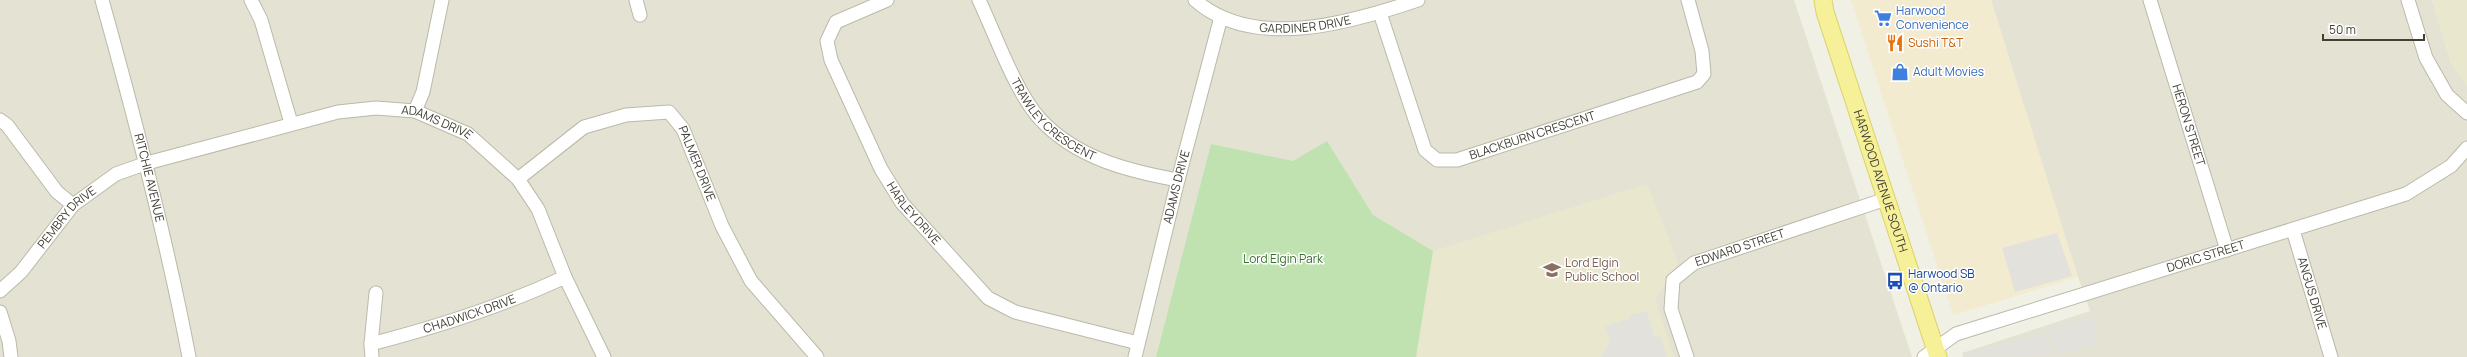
<svg xmlns="http://www.w3.org/2000/svg" width="2467" height="357" font-family="Manrope,sans-serif">
  <rect width="100%" height="100%" fill="#f1f0e4"/>
  <!-- residential -->
  <g fill="#e4e3d3">
    <path d="M 0,0 L 1794,0 L 1912,357 L 0,357 Z"/>
    <path d="M 1991,0 L 2432,0 L 2451,63 L 2467,86 L 2467,357 L 1963,357 L 1962,353 L 2090,311 L 2063,234 Z"/>
  </g>
  <!-- commercial -->
  <path fill="#f2ebd0" d="M 1851,0 L 1991,0 L 2078,277 L 1953,315 Z"/>
  <!-- education -->
  <g fill="#e9e8cf">
    <path d="M 2432,0 L 2467,0 L 2467,86 L 2451,63 Z"/>
    <path d="M 1647,184 L 1678,263 L 1655,299 L 1674,357 L 1416,357 L 1433,251 Z"/>
  </g>
  <!-- green -->
  <path fill="#c0e2b0" d="M 1327,141 L 1373,215 L 1433,251 L 1416,357 L 1156,357 L 1211,144 L 1293,161 Z"/>
  <!-- parking -->
  <g fill="#e2e1dc">
    <path d="M 2057,233 L 2072,276 L 2015,292 L 2002,248 Z"/>
    <path d="M 1647,311 L 1654,337 L 1660,336 L 1667,357 L 1602,357 L 1610,342 L 1605,326 L 1630,318 L 1630,315 Z"/>
    <path d="M 2091,316 L 2099,343 L 2057,355 L 2048,328 Z"/>
    <path d="M 2045,332 L 2053,356 L 1966,357 L 1966,355 Z"/>
  </g>
  <g fill="none" stroke-linecap="round" stroke-linejoin="round">
    <!-- minor casing -->
    <g stroke="#bbb9a8" stroke-width="15">
      <g id="minor">
        <path id="s1" d="M 102,0 C 135,118 166,236 189,357"/>
        <path d="M 251,0 L 261,20 L 291,123"/>
        <path d="M 636,0 L 640,15"/>
        <path id="s2" d="M 887,0 L 836,22 L 827,41 L 831,60 L 881,169 L 902,203 L 988,298 L 1015,312 L 1138,343"/>
        <path id="s3" d="M 979,0 C 996,36 1015,91 1040,119 C 1076,158 1128,171 1178,180"/>
        <path id="s4" d="M 1195,0 C 1254,52 1353,22 1418,0"/>
        <path id="s5" d="M 2150,0 L 2227,250"/>
        <path d="M 2408,0 L 2426,58 L 2447,95 L 2467,113"/>
        <path id="s6" d="M 1380,13 L 1425,150 L 1437,160 L 1457,160 L 1697,82 L 1704,74 L 1702,51 L 1688,0"/>
        <path d="M 415,111 L 423,92 L 442,0"/>
        <path d="M 0,120 L 7,125 L 57,192 L 73,205"/>
        <path id="s7" d="M 518,179 L 584,127 L 626,115 L 669,112 L 683,129 L 722,226 L 751,281 L 817,357"/>
        <path id="s8" d="M 2293,230 L 2331,357"/>
        <path id="s9" d="M 0,291 L 21,272 L 73,205 L 116,174 L 147,163 L 338,112 L 376,108 L 415,111 L 468,134 L 518,179 L 538,209 L 565,277 L 604,357"/>
        <path d="M 0,312 L 9,341 L 11,357"/>
        <path id="s10" d="M 371,344 C 437,327 503,306 565,277"/>
        <path d="M 372,357 L 371,344 L 376,293"/>
        <path id="s11" d="M 1135,357 L 1178,180 L 1221,17"/>
        <path id="s12" d="M 1687,357 L 1671,309 L 1673,280 L 1694,263 L 1886,199"/>
        <path id="s13" d="M 1924,357 L 1956,334 L 2406,194 L 2451,166 L 2467,148"/>
      </g>
    </g>
    <!-- major casing -->
    <g stroke="#dad26a" stroke-width="19">
      <g id="major">
        <path id="s14" d="M 1823,0 L 1825,12 L 1938,357"/>
      </g>
    </g>
    <!-- minor -->
    <use href="#minor" stroke="#fff" stroke-width="13"/>
    <!-- major -->
    <use href="#major" stroke="#f6f198" stroke-width="17"/>
  </g>
  <!-- icons -->
  <defs>
    <g id="supermarket-bare" transform="scale(1.38)"><path d="M-6-5.5h2.5l.6 2H6L4.5 2H-2.5L-4.4-4H-6ZM-1.5 3.2a1.3 1.3 0 1 0 .1 0ZM3 3.2a1.3 1.3 0 1 0 .1 0Z" fill="#3f7fe0" stroke="#fff" stroke-width="2.5" paint-order="stroke"/></g>
    <g id="restaurant-bare" transform="scale(1.38)"><path d="M-5-6h1v4h1v-4h1v4h1v-4h1v5L-1.5 .5V6h-2V.5L-5-1ZM5-6V6H3V1.5H1.5Q1.5-4 5-6Z" fill="#e8710a" stroke="#fff" stroke-width="2.5" paint-order="stroke"/></g>
    <g id="shop-bare" transform="scale(1.38)"><path d="M-5-2.5h2.3a2.7 3.5 0 0 1 5.4 0H5L5.5 6h-11ZM-1.5-2.5h3a1.5 2.3 0 0 0-3 0Z" fill="#3f7fe0" stroke="#fff" stroke-width="2.5" paint-order="stroke"/></g>
    <g id="school-bare" transform="scale(1.38)"><path d="M0-5L7-2L0 1L-7-2ZM-4 1L0 2.5L4 1V4Q0 6-4 4Z" fill="#8d6e63" stroke="#fff" stroke-width="2.5" paint-order="stroke"/></g>
    <g id="bus-bare" transform="scale(1.38)"><path d="M-5-6H5V4H4V6H2V4H-2V6H-4V4H-5ZM-3.5-4V0h7V-4ZM-3.5 1.2v1.5H-2V1.2ZM2 1.2v1.5H3.5V1.2Z" fill="#1a4fb4" stroke="#fff" stroke-width="2.5" paint-order="stroke"/></g>
  </defs>
  <g fill-rule="evenodd">
    <use href="#supermarket-bare" x="1883" y="18"/>
    <use href="#restaurant-bare" x="1895" y="43"/>
    <use href="#shop-bare" x="1900" y="72"/>
    <use href="#school-bare" x="1552" y="270"/>
    <use href="#bus-bare" x="1895" y="281"/>
  </g>
  <g text-anchor="middle" stroke-width="3" stroke-linejoin="round" paint-order="stroke">
    <!-- shop labels -->
    <g font-size="12" fill="#366cbe" stroke="#fff" text-anchor="start">
      <text x="1896" y="15">Harwood<tspan x="1896" dy="14">Convenience</tspan></text>
      <text x="1913" y="76">Adult Movies</text>
    </g>
    <!-- street labels -->
    <g font-size="12" fill="#424035" stroke="#fff">
      <text dy="4" stroke="none"><textPath href="#s4" startOffset="117">GARDINER DRIVE</textPath></text>
      <text dy="4" stroke="none"><textPath href="#s3" startOffset="144">TRAWLEY CRESCENT</textPath></text>
      <text dy="4" stroke="none"><textPath href="#s9" startOffset="498">ADAMS DRIVE</textPath></text>
      <text dy="4" stroke="none"><textPath href="#s5" startOffset="131">HERON STREET</textPath></text>
      <text dy="4" stroke="none"><textPath href="#s6" startOffset="259">BLACKBURN CRESCENT</textPath></text>
      <text dy="4" stroke="none"><textPath href="#s7" startOffset="230">PALMER DRIVE</textPath></text>
      <text dy="4" stroke="none"><textPath href="#s1" startOffset="184">RITCHIE AVENUE</textPath></text>
      <text dy="4" stroke="none"><textPath href="#s14" startOffset="190">HARWOOD AVENUE SOUTH</textPath></text>
      <text dy="4" stroke="none"><textPath href="#s11" startOffset="175">ADAMS DRIVE</textPath></text>
      <text dy="4" stroke="none"><textPath href="#s2" startOffset="271">HARLEY DRIVE</textPath></text>
      <text dy="4" stroke="none"><textPath href="#s9" startOffset="100">PEMBRY DRIVE</textPath></text>
      <text dy="4" stroke="none"><textPath href="#s12" startOffset="155">EDWARD STREET</textPath></text>
      <text dy="4" stroke="none"><textPath href="#s13" startOffset="301">DORIC STREET</textPath></text>
      <text dy="4" stroke="none"><textPath href="#s8" startOffset="66">ANGUS DRIVE</textPath></text>
      <text dy="4" stroke="none"><textPath href="#s10" startOffset="103">CHADWICK DRIVE</textPath></text>
    </g>
    <!-- food labels -->
    <g font-size="12" fill="#c56008" stroke="#fff" text-anchor="start">
      <text x="1908" y="47">Sushi T&amp;T</text>
    </g>
    <!-- park labels -->
    <g font-size="12" fill="#376f2d" stroke="#fff">
      <text x="1283" y="263">Lord Elgin Park</text>
    </g>
    <!-- education labels -->
    <g font-size="12" fill="#785e54" stroke="#fff" text-anchor="start">
      <text x="1565" y="267">Lord Elgin<tspan x="1565" dy="14">Public School</tspan></text>
    </g>
    <!-- transit labels -->
    <g font-size="12" fill="#164399" stroke="#fff" text-anchor="start">
      <text x="1908" y="278">Harwood SB<tspan x="1908" dy="14">@ Ontario</tspan></text>
    </g>
  </g>
  <!-- scale -->
  <path d="M2323 34v6h101v-6" fill="none" stroke="#424035" stroke-width="2"/>
  <text x="2329" y="34" font-size="12" fill="#424035" stroke="#ffffff" stroke-width="3" paint-order="stroke">50 m</text>
</svg>
